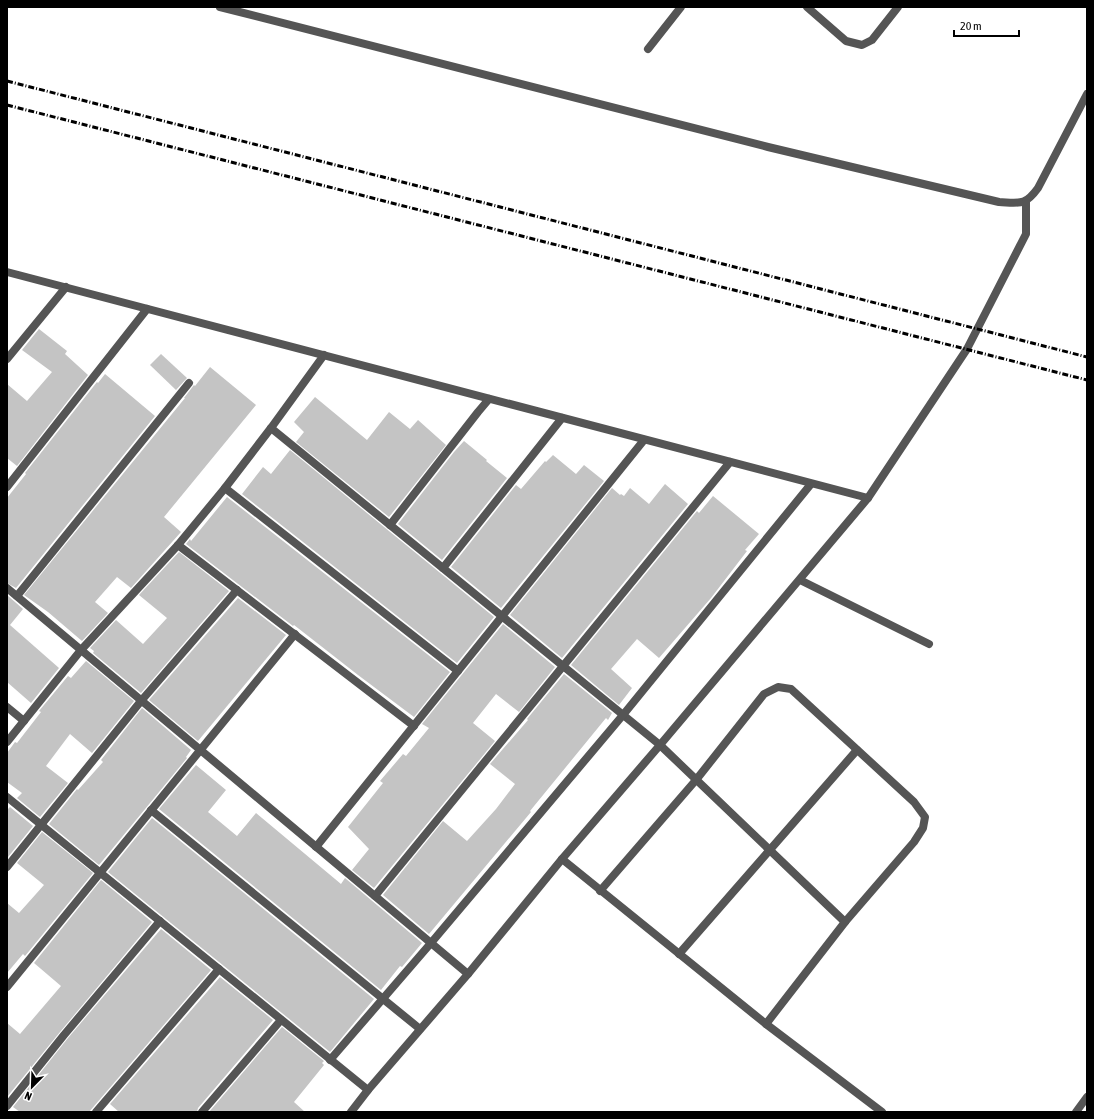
<svg xmlns="http://www.w3.org/2000/svg" width="1094" height="1119" font-family="'Asap Condensed',sans-serif">
  <rect width="100%" height="100%" fill="#fff"/>
  <!-- building -->
  <g fill="#c4c4c4">
    <path d="M 39,329 L 67,351 L 65,354 L 88,375 L 17,466 L 7,458 L 7,384 L 27,401 L 52,372 L 22,350 Z"/>
    <path d="M 161,354 L 187,378 L 176,390 L 150,365 Z"/>
    <path d="M 210,367 L 256,405 L 164,517 L 181,532 L 131,588 L 117,577 L 95,602 L 108,613 L 82,641 L 48,612 L 24,595 L 185,398 L 184,398 L 194,385 L 195,386 Z"/>
    <path d="M 105,374 L 155,416 L 16,588 L 7,583 L 7,498 L 26,474 L 25,473 L 97,382 L 98,383 Z"/>
    <path d="M 315,397 L 367,440 L 389,412 L 410,429 L 418,420 L 446,445 L 389,517 L 296,442 L 304,432 L 294,422 Z"/>
    <path d="M 464,441 L 487,460 L 486,461 L 507,478 L 442,560 L 398,524 L 454,452 Z"/>
    <path d="M 290,450 L 494,617 L 457,663 L 242,494 L 263,467 L 271,474 Z"/>
    <path d="M 553,455 L 576,474 L 584,465 L 604,481 L 501,608 L 451,567 L 516,485 L 521,489 L 545,461 L 546,462 Z"/>
    <path d="M 665,484 L 688,504 L 562,658 L 510,615 L 612,488 L 620,495 L 621,494 L 624,496 L 630,488 L 649,504 Z"/>
    <path d="M 713,496 L 759,534 L 745,550 L 747,551 L 711,598 L 659,658 L 637,639 L 611,669 L 632,688 L 619,705 L 571,665 L 697,511 L 699,513 Z"/>
    <path d="M 227,497 L 450,672 L 414,717 L 358,675 L 294,625 L 293,626 L 186,544 L 190,539 L 191,541 Z"/>
    <path d="M 179,552 L 229,591 L 141,693 L 93,653 L 94,651 L 90,648 L 116,620 L 143,644 L 167,618 L 139,595 Z"/>
    <path d="M 7,595 L 23,609 L 10,625 L 59,668 L 31,703 L 7,682 Z"/>
    <path d="M 238,598 L 286,635 L 198,741 L 149,700 Z"/>
    <path d="M 503,624 L 555,667 L 519,712 L 496,694 L 473,723 L 495,741 L 374,888 L 352,870 L 369,849 L 348,827 L 383,783 L 380,781 L 403,754 L 406,756 L 429,728 L 422,724 Z"/>
    <path d="M 86,661 L 134,701 L 92,753 L 70,734 L 46,766 L 68,783 L 40,817 L 17,798 L 22,793 L 7,782 L 7,753 L 15,742 L 17,743 L 41,712 L 39,711 L 68,676 L 71,678 Z"/>
    <path d="M 564,674 L 612,713 L 608,720 L 606,718 L 530,811 L 531,812 L 429,934 L 383,895 L 443,821 L 467,841 L 496,809 L 515,784 L 490,764 L 528,720 L 527,719 Z"/>
    <path d="M 142,708 L 191,750 L 186,757 L 187,758 L 99,865 L 49,824 L 77,789 L 78,790 L 103,762 L 101,760 Z"/>
    <path d="M 196,765 L 226,790 L 208,812 L 237,836 L 256,813 L 341,884 L 345,878 L 422,943 L 402,967 L 400,966 L 381,990 L 159,809 Z"/>
    <path d="M 10,807 L 33,826 L 8,857 L 7,855 L 7,810 Z"/>
    <path d="M 152,818 L 374,999 L 330,1052 L 108,872 Z"/>
    <path d="M 42,832 L 93,873 L 25,956 L 23,954 L 7,973 L 7,903 L 19,913 L 44,885 L 17,863 Z"/>
    <path d="M 101,880 L 152,922 L 60,1032 L 7,1097 L 7,1023 L 20,1034 L 61,986 L 34,963 Z"/>
    <path d="M 161,929 L 211,970 L 89,1112 L 20,1112 L 13,1107 L 68,1038 Z"/>
    <path d="M 220,977 L 273,1020 L 198,1108 L 197,1112 L 119,1112 L 110,1104 Z"/>
    <path d="M 282,1027 L 324,1061 L 322,1063 L 324,1065 L 294,1102 L 305,1112 L 209,1112 Z"/>
  </g>
  <g fill="none" stroke-linecap="round" stroke-linejoin="round">
    <!-- service -->
    <g stroke="#555" stroke-width="8">
      <path d="M 800,580 L 929,644"/>
      <path d="M 660,745 L 845,922"/>
      <path d="M 562,859 L 766,1024 L 882,1112"/>
      <path d="M 600,891 L 696,780 L 764,694 L 778,687 L 791,689 L 914,802 L 925,817 L 923,828 L 914,842 L 845,922 L 766,1024"/>
      <path d="M 679,954 L 857,750"/>
      <path d="M 1076,1112 L 1087,1097"/>
    </g>
    <!-- minor -->
    <g stroke="#555" stroke-width="8">
      <path d="M 220,7 L 768,147 L 999,202 C 1020,203 1025,206 1038,188 L 1087,94"/>
      <path d="M 807,7 L 846,41 L 862,45 L 872,40 L 898,7"/>
      <path d="M 648,49 L 681,7"/>
      <path d="M 7,359 L 66,287"/>
      <path d="M 271,428 L 660,745"/>
      <path d="M 7,487 L 147,309"/>
      <path d="M 225,488 L 458,671"/>
      <path d="M 390,525 L 478,412 L 489,399"/>
      <path d="M 178,545 L 414,726"/>
      <path d="M 443,568 L 562,418"/>
      <path d="M 7,588 L 468,974"/>
      <path d="M 17,596 L 189,383"/>
      <path d="M 7,707 L 24,721"/>
      <path d="M 7,742 L 81,650 L 178,545 L 225,488 L 271,428 L 324,355"/>
      <path d="M 7,797 L 368,1090"/>
      <path d="M 151,810 L 420,1029"/>
      <path d="M 316,847 L 644,440"/>
      <path d="M 7,867 L 141,701 L 237,590"/>
      <path d="M 375,896 L 730,462"/>
      <path d="M 7,987 L 295,634"/>
      <path d="M 330,1060 L 431,943 L 623,715 L 811,484"/>
      <path d="M 7,1106 L 64,1035 L 160,921"/>
      <path d="M 96,1112 L 219,969"/>
      <path d="M 202,1112 L 281,1020"/>
      <path d="M 351,1112 L 368,1090 L 468,974 L 562,859 L 660,745 L 868,498 L 967,349 L 1026,234 L 1026,202"/>
    </g>
    <!-- tertiary -->
    <path stroke="#555" stroke-width="8" d="M 7,272 L 868,498"/>
    <!-- rail -->
    <g stroke="#000" stroke-width="3" stroke-dasharray="6 2 1 2" stroke-linecap="butt">
      <path d="M 7,81 L 1087,357"/>
      <path d="M 7,105 L 1087,380"/>
    </g>
  </g>
  <!-- border -->
  <rect width="1094" height="1119" fill="none" stroke="#000000" stroke-width="16"/>
  <!-- north arrow -->
  <g transform="translate(32 1087) rotate(203)" stroke="#ffffff" stroke-width="3" paint-order="stroke">
  <path d="M0-3L7 15L0 10L-7 15Z" fill="#000000"/>
  <text y="-6" font-size="11" font-weight="bold" text-anchor="middle" fill="#000000">N</text>
  </g>
  <!-- scale -->
  <path d="M954 30v6h65v-6" fill="none" stroke="#000000" stroke-width="2"/>
  <text x="960" y="30" font-size="12" fill="#000000" stroke="#ffffff" stroke-width="3" paint-order="stroke">20 m</text>
</svg>
